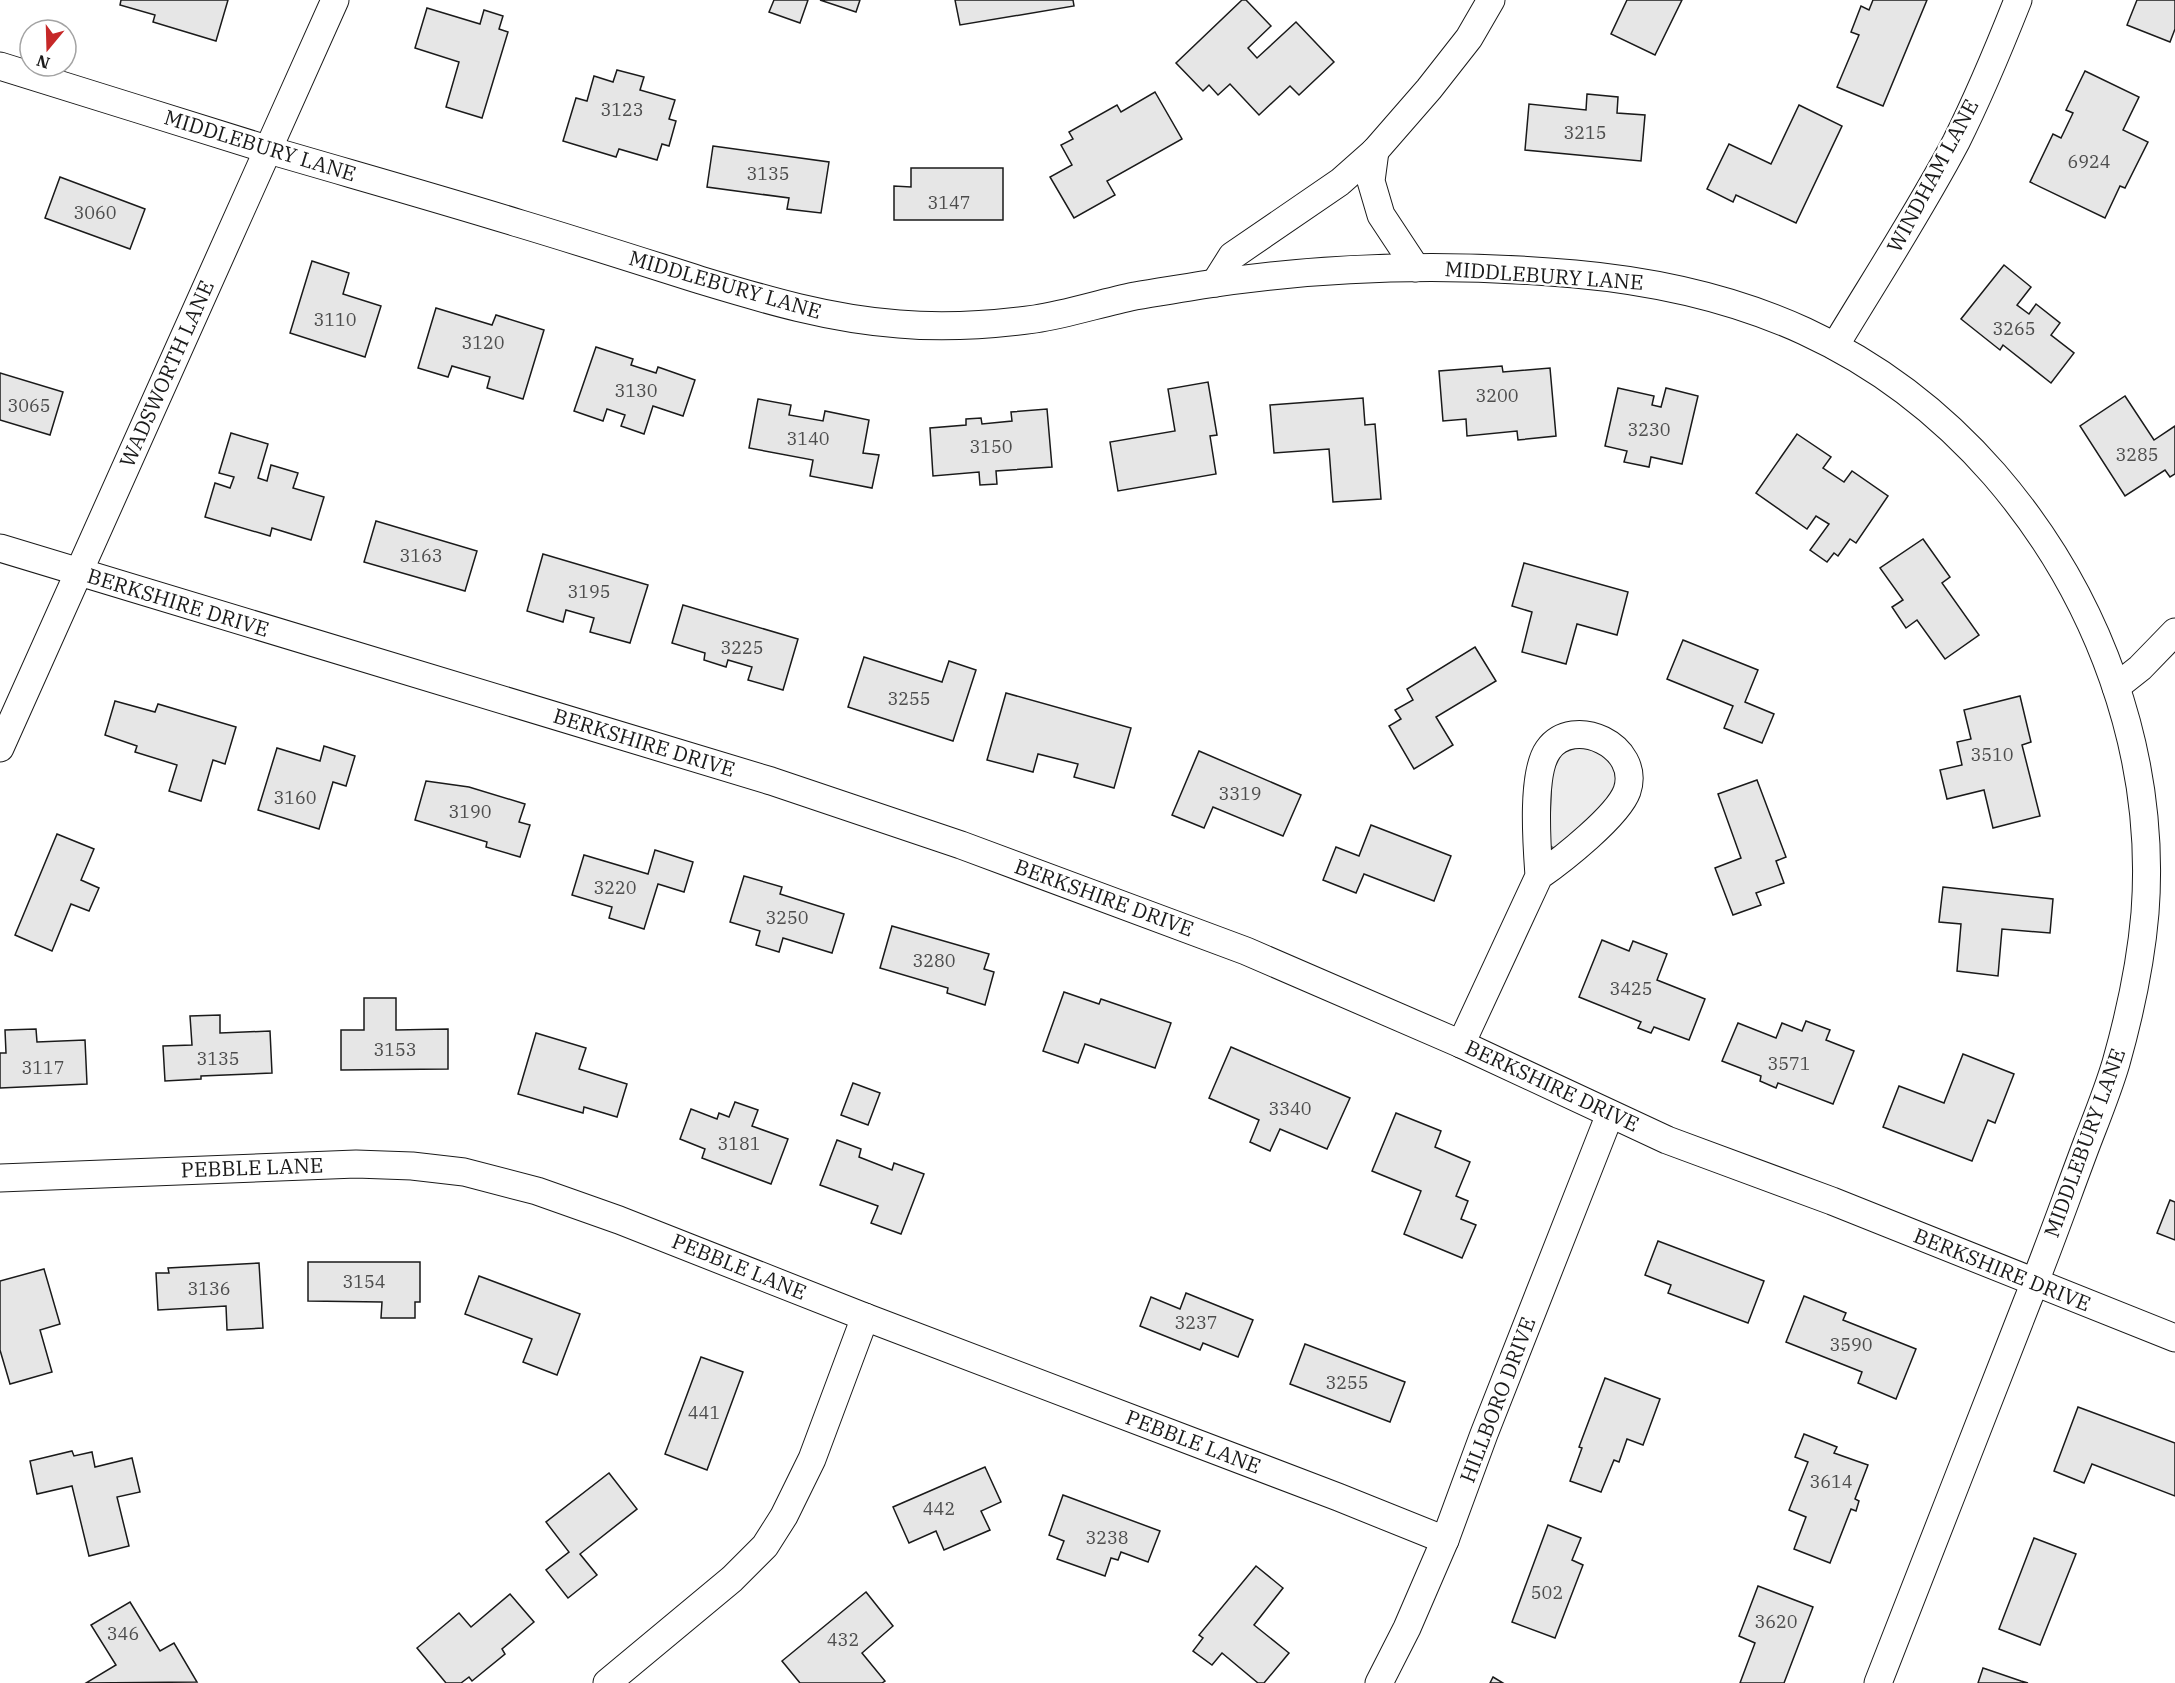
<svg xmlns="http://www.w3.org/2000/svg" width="2175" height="1683" font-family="'IBM Plex Serif',serif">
  <rect width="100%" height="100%" fill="#fff"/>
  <!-- green -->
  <path fill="#ededed" stroke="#6a6a6a" stroke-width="1.5" d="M 1584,745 L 1612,760 C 1613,767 1617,776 1616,783 C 1613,805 1572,834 1556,849 L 1550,846 L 1549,842 L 1552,772 L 1562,753 Z"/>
  <!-- building -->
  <g fill="#e6e6e6" stroke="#1a1a1a" stroke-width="1.5">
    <path d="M 121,0 L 228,0 L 216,41 L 153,22 L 155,15 L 120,5 Z"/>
    <path d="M 774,0 L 808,0 L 800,23 L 769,12 Z"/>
    <path d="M 820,0 L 860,0 L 856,12 Z"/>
    <path d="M 955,0 L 1073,0 L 1074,6 L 960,25 Z"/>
    <path d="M 1242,0 L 1246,0 L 1271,26 L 1248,48 L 1257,58 L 1296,22 L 1334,62 L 1299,95 L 1290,86 L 1259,115 L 1230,84 L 1218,95 L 1209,85 L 1203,91 L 1176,63 Z"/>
    <path d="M 1627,0 L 1682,0 L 1655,55 L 1611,34 Z"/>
    <path d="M 1873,0 L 1927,0 L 1883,106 L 1837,87 L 1859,35 L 1851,32 L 1861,6 L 1869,10 Z"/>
    <path d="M 2137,0 L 2175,0 L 2175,29 L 2170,42 L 2127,25 Z"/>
    <path d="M 427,8 L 480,24 L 484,10 L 503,16 L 499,29 L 508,32 L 482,118 L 446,107 L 459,62 L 415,48 Z"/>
    <path d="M 617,70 L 644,77 L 640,90 L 675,100 L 669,119 L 676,121 L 669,146 L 662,144 L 657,160 L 619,149 L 616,157 L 563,141 L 576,98 L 587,101 L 594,76 L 613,82 Z"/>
    <path d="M 2085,71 L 2139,97 L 2123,130 L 2148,142 L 2125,188 L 2120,186 L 2105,218 L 2030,182 L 2053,134 L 2061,138 L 2073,113 L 2066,110 Z"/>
    <path d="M 1155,92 L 1182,139 L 1107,181 L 1115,195 L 1074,218 L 1050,177 L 1072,165 L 1061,145 L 1073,139 L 1069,132 L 1117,105 L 1121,112 Z"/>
    <path d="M 1587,94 L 1618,97 L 1617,113 L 1645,115 L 1641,161 L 1525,150 L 1529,104 L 1586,110 Z"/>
    <path d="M 1799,105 L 1842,126 L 1796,223 L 1736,195 L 1733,202 L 1707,189 L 1729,144 L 1771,164 Z"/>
    <path d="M 713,146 L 829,162 L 821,213 L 787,209 L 789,198 L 707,187 Z"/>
    <path d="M 911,168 L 1003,168 L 1003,220 L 894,220 L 894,186 L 911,187 Z"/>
    <path d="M 60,177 L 145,209 L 130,249 L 45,218 Z"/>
    <path d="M 312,261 L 349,273 L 343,294 L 381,306 L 365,357 L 290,333 Z"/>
    <path d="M 2004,265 L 2031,287 L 2017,305 L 2029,314 L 2036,304 L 2060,323 L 2051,335 L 2074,353 L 2051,383 L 2003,345 L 2000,350 L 1961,319 Z"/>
    <path d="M 436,308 L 492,325 L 496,315 L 544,330 L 523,399 L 487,388 L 490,377 L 452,366 L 448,377 L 418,368 Z"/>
    <path d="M 596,347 L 633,359 L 631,365 L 656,373 L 658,367 L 695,380 L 683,416 L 653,406 L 644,434 L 621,426 L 625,415 L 607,409 L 603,421 L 574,411 Z"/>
    <path d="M 1502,366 L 1503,372 L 1550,368 L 1556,436 L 1518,440 L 1517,431 L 1467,436 L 1466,419 L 1443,421 L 1439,371 Z"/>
    <path d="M 0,373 L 63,392 L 50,435 L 0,420 Z"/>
    <path d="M 1208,382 L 1217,435 L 1210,436 L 1216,474 L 1118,491 L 1110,442 L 1175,431 L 1168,389 Z"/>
    <path d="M 1618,388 L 1654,396 L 1652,405 L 1661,407 L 1666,388 L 1698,396 L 1682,464 L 1651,457 L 1649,467 L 1624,462 L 1627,451 L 1605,446 Z"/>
    <path d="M 2125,396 L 2154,440 L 2175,426 L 2175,474 L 2170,477 L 2165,470 L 2125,496 L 2080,426 Z"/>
    <path d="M 1363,398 L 1365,425 L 1375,424 L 1381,499 L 1333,502 L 1329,449 L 1274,453 L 1270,405 Z"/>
    <path d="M 758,399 L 791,405 L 789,415 L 823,421 L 825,411 L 869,420 L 863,453 L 879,455 L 872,488 L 810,476 L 813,460 L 749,448 Z"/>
    <path d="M 1047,409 L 1052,467 L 996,471 L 997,484 L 980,485 L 979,472 L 933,476 L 930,428 L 966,425 L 966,419 L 981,418 L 982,424 L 1012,421 L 1011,412 Z"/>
    <path d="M 231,433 L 268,444 L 258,478 L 267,481 L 271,465 L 298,473 L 293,488 L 324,497 L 311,540 L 272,528 L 270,536 L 205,517 L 215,483 L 230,488 L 234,477 L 219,473 Z"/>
    <path d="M 1797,434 L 1831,457 L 1823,468 L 1844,482 L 1852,471 L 1888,496 L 1856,543 L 1850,539 L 1838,556 L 1834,553 L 1827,562 L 1810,550 L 1829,524 L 1816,516 L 1807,529 L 1756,493 Z"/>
    <path d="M 376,521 L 477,551 L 465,591 L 364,562 Z"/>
    <path d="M 1923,539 L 1950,577 L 1942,583 L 1979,635 L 1945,659 L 1917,620 L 1906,628 L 1892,607 L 1903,600 L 1880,568 Z"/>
    <path d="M 543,554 L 648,585 L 630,643 L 590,632 L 594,618 L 566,610 L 563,622 L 527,611 Z"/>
    <path d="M 1524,563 L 1628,592 L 1617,635 L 1577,624 L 1566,664 L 1522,652 L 1532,612 L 1512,606 Z"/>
    <path d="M 683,605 L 798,639 L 783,690 L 748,680 L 752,667 L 728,660 L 726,667 L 704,660 L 705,653 L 672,643 Z"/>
    <path d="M 1683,640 L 1758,670 L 1745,702 L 1774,714 L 1762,743 L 1724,728 L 1733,706 L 1667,679 Z"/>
    <path d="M 1475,647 L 1496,681 L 1436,717 L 1453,745 L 1414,769 L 1389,726 L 1401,719 L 1395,710 L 1413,700 L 1407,689 Z"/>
    <path d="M 864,657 L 942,682 L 949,661 L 976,670 L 953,741 L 848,707 Z"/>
    <path d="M 1006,693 L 1131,728 L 1114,788 L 1074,777 L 1078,764 L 1038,754 L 1033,772 L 987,760 Z"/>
    <path d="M 2020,696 L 2031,742 L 2022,745 L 2040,816 L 1993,828 L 1984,790 L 1947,799 L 1940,770 L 1962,765 L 1957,742 L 1971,739 L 1964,710 Z"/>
    <path d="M 115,701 L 155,712 L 158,704 L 236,727 L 225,764 L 213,760 L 201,801 L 169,791 L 177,765 L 135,752 L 137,746 L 105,735 Z"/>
    <path d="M 324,746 L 355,756 L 346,786 L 333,782 L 319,829 L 258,810 L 277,748 L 320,761 Z"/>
    <path d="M 1199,751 L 1301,795 L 1283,836 L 1213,807 L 1204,828 L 1172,815 Z"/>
    <path d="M 1757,780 L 1786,857 L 1776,861 L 1784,883 L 1756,893 L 1761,905 L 1733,915 L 1715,868 L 1741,858 L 1718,794 Z"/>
    <path d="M 426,781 L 469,787 L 525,804 L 519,822 L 530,825 L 520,857 L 486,847 L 487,842 L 415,820 Z"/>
    <path d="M 1371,825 L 1451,856 L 1434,901 L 1364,874 L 1356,893 L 1323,880 L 1336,847 L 1359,856 Z"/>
    <path d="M 57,834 L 94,849 L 81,880 L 99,888 L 89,911 L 71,904 L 52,951 L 15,935 Z"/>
    <path d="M 655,850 L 693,862 L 684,892 L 658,884 L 644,929 L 609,918 L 612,907 L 572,895 L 584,855 L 648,874 Z"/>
    <path d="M 744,876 L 782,887 L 780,894 L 844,914 L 832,953 L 783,938 L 779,952 L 756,945 L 760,931 L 730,922 Z"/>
    <path d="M 1943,887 L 2053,899 L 2050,933 L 2002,929 L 1998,976 L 1957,971 L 1961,924 L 1939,922 Z"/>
    <path d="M 892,926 L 989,954 L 984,969 L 994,972 L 985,1005 L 947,993 L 948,988 L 880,968 Z"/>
    <path d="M 1602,940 L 1629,951 L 1633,941 L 1667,954 L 1657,980 L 1705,999 L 1689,1040 L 1654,1027 L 1651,1033 L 1638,1028 L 1641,1022 L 1579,997 Z"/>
    <path d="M 1064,992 L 1099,1004 L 1101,999 L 1171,1023 L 1155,1068 L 1085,1044 L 1078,1063 L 1043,1051 Z"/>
    <path d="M 364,998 L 396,998 L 396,1030 L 448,1029 L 448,1069 L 341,1070 L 341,1030 L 364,1030 Z"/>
    <path d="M 220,1015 L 220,1033 L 270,1031 L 272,1073 L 201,1076 L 201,1079 L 165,1081 L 163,1046 L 192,1045 L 190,1016 Z"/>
    <path d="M 1806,1021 L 1830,1030 L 1826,1040 L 1854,1051 L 1833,1104 L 1778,1083 L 1776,1088 L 1760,1081 L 1761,1076 L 1722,1061 L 1738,1023 L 1776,1038 L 1782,1023 L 1802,1031 Z"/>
    <path d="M 36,1029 L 37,1042 L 85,1040 L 87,1084 L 0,1088 L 0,1053 L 6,1053 L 5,1030 Z"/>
    <path d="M 536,1033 L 586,1048 L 579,1069 L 627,1084 L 617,1117 L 584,1107 L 583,1113 L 518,1094 Z"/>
    <path d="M 1231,1047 L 1350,1098 L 1327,1149 L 1280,1129 L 1270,1151 L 1250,1142 L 1259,1120 L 1209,1098 Z"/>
    <path d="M 1963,1054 L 2014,1074 L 1995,1123 L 1988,1120 L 1972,1161 L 1883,1127 L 1899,1086 L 1944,1103 Z"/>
    <path d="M 853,1083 L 880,1093 L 868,1125 L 841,1115 Z"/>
    <path d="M 735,1102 L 758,1110 L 752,1126 L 788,1139 L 771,1184 L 702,1158 L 705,1149 L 680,1139 L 691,1109 L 717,1119 L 719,1113 L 729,1117 Z"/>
    <path d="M 1396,1113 L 1441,1131 L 1435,1147 L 1470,1162 L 1456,1196 L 1468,1201 L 1461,1219 L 1476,1225 L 1462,1258 L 1404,1234 L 1421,1191 L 1372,1171 Z"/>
    <path d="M 837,1140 L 861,1149 L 859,1157 L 892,1170 L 894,1163 L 924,1174 L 901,1234 L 871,1223 L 878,1206 L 820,1185 Z"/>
    <path d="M 2170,1200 L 2175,1202 L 2175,1240 L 2157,1233 Z"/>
    <path d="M 1658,1241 L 1764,1281 L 1748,1323 L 1668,1293 L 1671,1285 L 1645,1275 Z"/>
    <path d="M 308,1262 L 420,1262 L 420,1302 L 415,1302 L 415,1318 L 381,1318 L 382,1302 L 308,1301 Z"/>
    <path d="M 259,1263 L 263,1328 L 227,1330 L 226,1306 L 158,1310 L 156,1273 L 169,1273 L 168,1268 Z"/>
    <path d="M 44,1269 L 60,1324 L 40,1330 L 52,1372 L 10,1384 L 0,1350 L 0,1281 Z"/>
    <path d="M 479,1276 L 580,1314 L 557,1375 L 523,1362 L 532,1339 L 465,1314 Z"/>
    <path d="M 1186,1293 L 1253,1320 L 1238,1357 L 1203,1343 L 1200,1350 L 1140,1326 L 1151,1297 L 1180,1309 Z"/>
    <path d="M 1804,1296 L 1846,1313 L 1843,1320 L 1916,1349 L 1896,1399 L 1858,1383 L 1862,1372 L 1786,1342 Z"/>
    <path d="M 1305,1344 L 1405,1382 L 1390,1422 L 1290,1384 Z"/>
    <path d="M 701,1357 L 743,1372 L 707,1470 L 665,1454 Z"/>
    <path d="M 1605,1378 L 1660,1399 L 1643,1445 L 1627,1439 L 1619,1462 L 1614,1460 L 1601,1492 L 1570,1481 L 1582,1448 L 1579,1447 Z"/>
    <path d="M 2078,1407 L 2175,1443 L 2175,1496 L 2092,1464 L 2084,1483 L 2054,1471 Z"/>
    <path d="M 1804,1434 L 1837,1447 L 1834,1453 L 1868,1465 L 1855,1499 L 1859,1501 L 1856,1511 L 1851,1509 L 1830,1563 L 1794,1549 L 1806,1517 L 1789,1510 L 1808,1462 L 1795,1457 Z"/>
    <path d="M 72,1451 L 74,1456 L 92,1452 L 95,1467 L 132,1458 L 140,1492 L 117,1497 L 129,1546 L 89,1556 L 72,1486 L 37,1494 L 30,1461 Z"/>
    <path d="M 985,1467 L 1001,1502 L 981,1511 L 990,1530 L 944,1550 L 936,1531 L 909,1543 L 893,1507 Z"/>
    <path d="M 609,1473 L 637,1509 L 580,1554 L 597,1575 L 568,1598 L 546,1570 L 569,1552 L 546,1522 Z"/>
    <path d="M 1063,1495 L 1160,1531 L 1148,1562 L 1121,1552 L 1118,1560 L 1111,1558 L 1105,1576 L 1057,1559 L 1064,1541 L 1049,1535 Z"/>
    <path d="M 1548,1525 L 1581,1538 L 1572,1560 L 1583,1565 L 1555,1638 L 1512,1622 Z"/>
    <path d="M 2034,1538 L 2076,1554 L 2040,1645 L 1999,1629 Z"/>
    <path d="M 1256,1566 L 1283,1588 L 1254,1625 L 1289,1653 L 1264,1683 L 1258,1683 L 1222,1653 L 1212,1665 L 1193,1651 L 1203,1638 L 1199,1635 Z"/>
    <path d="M 1758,1586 L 1813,1607 L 1784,1683 L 1740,1683 L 1755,1643 L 1739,1636 Z"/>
    <path d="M 866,1592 L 893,1626 L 862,1653 L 885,1681 L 882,1683 L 800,1683 L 782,1661 Z"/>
    <path d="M 510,1594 L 534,1622 L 502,1649 L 505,1654 L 472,1681 L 469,1677 L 461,1683 L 446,1683 L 417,1648 L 459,1613 L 471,1627 Z"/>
    <path d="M 130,1602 L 160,1651 L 174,1643 L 197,1682 L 86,1683 L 116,1665 L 91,1625 Z"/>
    <path d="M 1983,1668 L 2021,1681 L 2028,1683 L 1978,1683 Z"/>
    <path d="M 1493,1677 L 1503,1683 L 1490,1683 Z"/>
  </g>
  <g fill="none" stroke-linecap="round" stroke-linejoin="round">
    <!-- street casing -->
    <g stroke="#1a1a1a" stroke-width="29">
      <g id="street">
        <path d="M 0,66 C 92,94 184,124 276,152 C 358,176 440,199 521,224 C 581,242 640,261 700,280 C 766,300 830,319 899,324 C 943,328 991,325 1035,319 C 1068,314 1101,303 1135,296 C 1157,292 1179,289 1202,285 C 1325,266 1451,263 1575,274 C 1742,289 1881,345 1994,474 C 2098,594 2157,753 2145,913 C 2141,960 2129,1017 2116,1063 C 2108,1090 2097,1117 2087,1143 C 2067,1196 2048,1250 2027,1302 C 1977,1429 1928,1556 1878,1683"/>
        <path d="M 1375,151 L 1371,181 L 1381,215 L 1416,268"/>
        <path d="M 1215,283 L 1232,256 L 1340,182 L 1375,151 L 1429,89 L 1469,38 L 1491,0"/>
        <path d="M 1835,346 C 1876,278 1919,212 1956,142 C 1979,96 1999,48 2018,0"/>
        <path d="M 0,548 L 771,781 L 961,845 L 1246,951 L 1461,1044 L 1667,1140 L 1832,1201 L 2175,1338"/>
        <path d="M 2116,687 L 2140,668 L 2175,632"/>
        <path d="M 0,748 L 335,0"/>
        <path d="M 1461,1044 L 1539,876 C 1562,860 1618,816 1627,791 C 1642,746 1573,714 1548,750 C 1531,774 1537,847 1539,876"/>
        <path d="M 0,1178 L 356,1164 L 412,1166 L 464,1172 L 537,1191 L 619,1220 L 865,1317 L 1338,1497 L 1445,1540"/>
        <path d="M 607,1683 L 732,1579 L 765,1546 L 784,1516 L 812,1459 L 865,1317"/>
        <path d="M 1379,1683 L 1407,1628 L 1445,1540 L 1484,1434 L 1610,1114"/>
      </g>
    </g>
    <!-- street -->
    <use href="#street" stroke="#fff" stroke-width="27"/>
  </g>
  <g text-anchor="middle" stroke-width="4.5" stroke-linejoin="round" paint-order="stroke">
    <!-- number labels -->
    <g font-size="18" fill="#4d4d4d">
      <text x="622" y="116">3123</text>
      <text x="1585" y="139">3215</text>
      <text x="2089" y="168">6924</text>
      <text x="768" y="180">3135</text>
      <text x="949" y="209">3147</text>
      <text x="95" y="219">3060</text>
      <text x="335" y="326">3110</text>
      <text x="2014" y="335">3265</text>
      <text x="483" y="349">3120</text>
      <text x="636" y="397">3130</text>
      <text x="1497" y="402">3200</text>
      <text x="29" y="412">3065</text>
      <text x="1649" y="436">3230</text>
      <text x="808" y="445">3140</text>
      <text x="991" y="453">3150</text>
      <text x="2137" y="461">3285</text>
      <text x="421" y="562">3163</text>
      <text x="589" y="598">3195</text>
      <text x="742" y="654">3225</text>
      <text x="909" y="705">3255</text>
      <text x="1992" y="761">3510</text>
      <text x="1240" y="800">3319</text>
      <text x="295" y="804">3160</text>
      <text x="470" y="818">3190</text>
      <text x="615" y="894">3220</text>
      <text x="787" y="924">3250</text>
      <text x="934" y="967">3280</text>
      <text x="1631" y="995">3425</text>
      <text x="395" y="1056">3153</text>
      <text x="218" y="1065">3135</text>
      <text x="1789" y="1070">3571</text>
      <text x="43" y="1074">3117</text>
      <text x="1290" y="1115">3340</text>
      <text x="739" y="1150">3181</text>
      <text x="364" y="1288">3154</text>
      <text x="209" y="1295">3136</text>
      <text x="1196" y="1329">3237</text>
      <text x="1851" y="1351">3590</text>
      <text x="1347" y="1389">3255</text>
      <text x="704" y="1419">441</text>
      <text x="1831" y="1488">3614</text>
      <text x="939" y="1515">442</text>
      <text x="1107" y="1544">3238</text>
      <text x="1547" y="1599">502</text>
      <text x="1776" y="1628">3620</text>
      <text x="123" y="1640">346</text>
      <text x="843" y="1646">432</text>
    </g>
    <!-- street labels -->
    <g font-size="21" fill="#1a1a1a" stroke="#fff">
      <text transform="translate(260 146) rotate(17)" y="7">MIDDLEBURY LANE</text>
      <text transform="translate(1933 176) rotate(-62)" y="7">WINDHAM LANE</text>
      <text transform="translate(1544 276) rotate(4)" y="7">MIDDLEBURY LANE</text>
      <text transform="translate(725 285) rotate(16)" y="7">MIDDLEBURY LANE</text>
      <text transform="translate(167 374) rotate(-66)" y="7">WADSWORTH LANE</text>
      <text transform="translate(178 603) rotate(17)" y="7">BERKSHIRE DRIVE</text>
      <text transform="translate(644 743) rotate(17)" y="7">BERKSHIRE DRIVE</text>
      <text transform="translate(1104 898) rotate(20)" y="7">BERKSHIRE DRIVE</text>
      <text transform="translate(1552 1086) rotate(25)" y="7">BERKSHIRE DRIVE</text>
      <text transform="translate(2085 1143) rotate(-70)" y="7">MIDDLEBURY LANE</text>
      <text transform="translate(252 1168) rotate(-2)" y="7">PEBBLE LANE</text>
      <text transform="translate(739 1267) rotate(22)" y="7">PEBBLE LANE</text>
      <text transform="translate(2002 1270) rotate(22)" y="7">BERKSHIRE DRIVE</text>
      <text transform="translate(1498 1400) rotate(-69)" y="7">HILLBORO DRIVE</text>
      <text transform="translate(1193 1442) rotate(21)" y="7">PEBBLE LANE</text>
    </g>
  </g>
  <!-- north arrow -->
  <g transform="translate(48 48) rotate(199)"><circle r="28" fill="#ffffff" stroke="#a3a3a3" stroke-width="1.5"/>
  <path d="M0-4.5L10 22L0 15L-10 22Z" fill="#c62828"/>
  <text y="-9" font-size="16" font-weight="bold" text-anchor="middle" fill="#1a1a1a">N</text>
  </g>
</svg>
